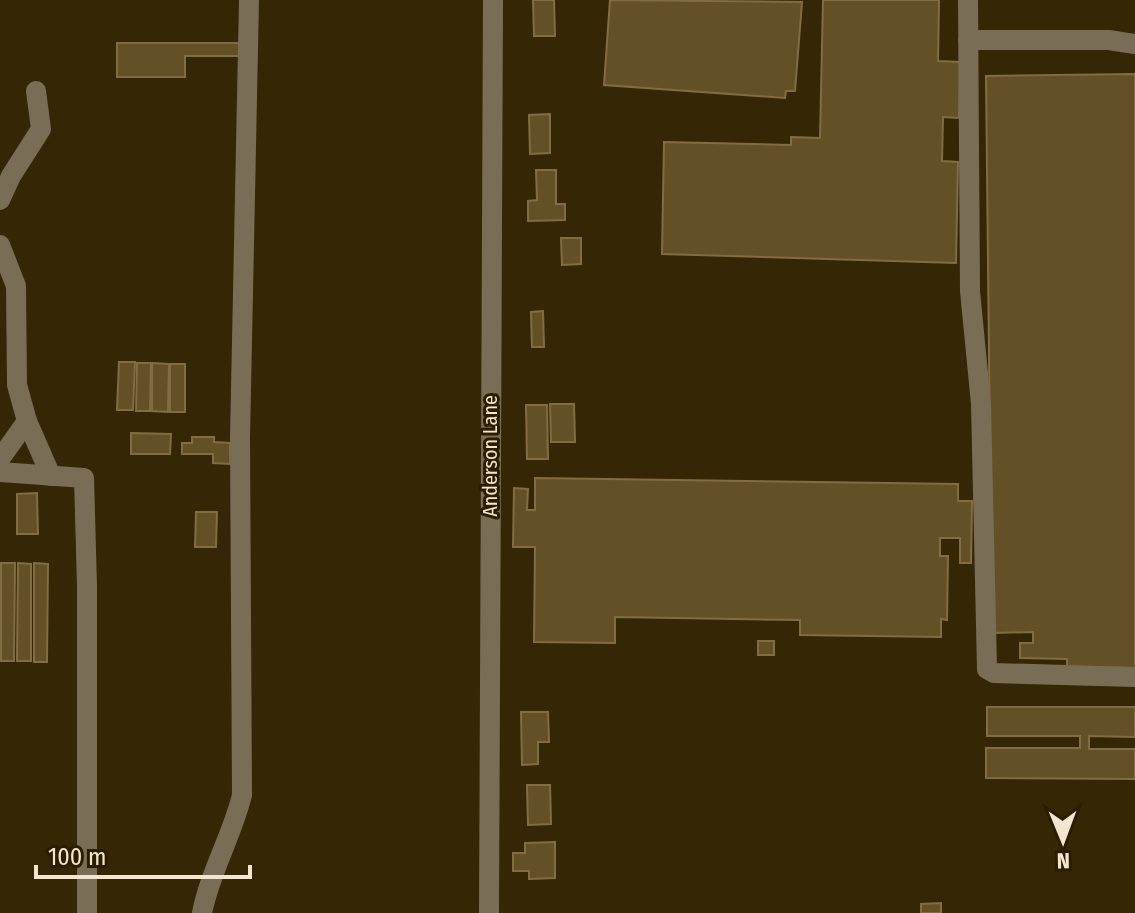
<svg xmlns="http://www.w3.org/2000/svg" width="1135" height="913" font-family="'Fira Sans Condensed',sans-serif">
  <rect width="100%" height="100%" fill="#352705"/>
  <!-- building -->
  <g fill="#645026" stroke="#826d43" stroke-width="2">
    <path d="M 533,0 L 554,0 L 555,36 L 534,36 Z"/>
    <path d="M 610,0 L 802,2 L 795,91 L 786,91 L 785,98 L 604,85 Z"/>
    <path d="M 823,0 L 939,0 L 938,61 L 960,62 L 959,118 L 943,117 L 942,161 L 958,162 L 956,263 L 662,254 L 664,142 L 791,145 L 791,137 L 820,138 Z"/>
    <path d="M 117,43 L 239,43 L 239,56 L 185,56 L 185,77 L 117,77 Z"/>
    <path d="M 1135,74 L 1135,668 L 1067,667 L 1067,659 L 1020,658 L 1020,643 L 1033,643 L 1033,632 L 992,633 L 986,76 Z"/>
    <path d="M 550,114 L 550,153 L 530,154 L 529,115 Z"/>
    <path d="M 536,170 L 556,170 L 556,204 L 565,204 L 565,220 L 528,221 L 528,201 L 537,200 Z"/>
    <path d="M 561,238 L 581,238 L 581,264 L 562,265 Z"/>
    <path d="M 543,311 L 544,347 L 532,347 L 531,312 Z"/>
    <path d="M 119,362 L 135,362 L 133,410 L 117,410 Z"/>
    <path d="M 137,363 L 151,363 L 150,411 L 136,411 Z"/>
    <path d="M 152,363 L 169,364 L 168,412 L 152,411 Z"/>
    <rect x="170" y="364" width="15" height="48"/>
    <path d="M 550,404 L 574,404 L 575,442 L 551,442 Z"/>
    <path d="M 526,405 L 547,405 L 548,459 L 527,459 Z"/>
    <path d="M 131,433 L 171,434 L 170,454 L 131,454 Z"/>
    <path d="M 192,437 L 214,437 L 214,442 L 230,443 L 230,464 L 213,463 L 213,454 L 182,454 L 182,443 L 192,443 Z"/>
    <path d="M 535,478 L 958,484 L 958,501 L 972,501 L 971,563 L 960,563 L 960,538 L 940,538 L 940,556 L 948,556 L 947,620 L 941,619 L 941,637 L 800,635 L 800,620 L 615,617 L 615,643 L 534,642 L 535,547 L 513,547 L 514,488 L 528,489 L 527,510 L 535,510 Z"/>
    <path d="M 37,493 L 38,534 L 17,534 L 17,494 Z"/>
    <path d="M 196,512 L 217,512 L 216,547 L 195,547 Z"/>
    <path d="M 1,563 L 15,563 L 14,661 L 1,661 Z"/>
    <path d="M 18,563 L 31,564 L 31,661 L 17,661 Z"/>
    <path d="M 34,563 L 48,564 L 47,662 L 34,662 Z"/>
    <rect x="758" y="641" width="16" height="14"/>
    <path d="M 987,707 L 1135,707 L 1135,737 L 1089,736 L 1089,749 L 1135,749 L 1135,779 L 986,778 L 986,748 L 1080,748 L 1080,736 L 987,736 Z"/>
    <path d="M 521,712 L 548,712 L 549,742 L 538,742 L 538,764 L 522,765 Z"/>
    <path d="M 527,785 L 550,785 L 551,824 L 528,825 Z"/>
    <path d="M 555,842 L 555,878 L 529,879 L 529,871 L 513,871 L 513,853 L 525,853 L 525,843 Z"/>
    <path d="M 941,903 L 941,913 L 921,913 L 921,904 Z"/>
  </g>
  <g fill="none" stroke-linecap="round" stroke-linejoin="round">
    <!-- minor -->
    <g stroke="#796d55" stroke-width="20">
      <path d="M 968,0 L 970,291 L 981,404 L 987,669 L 994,673 L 1135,677"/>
      <path d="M 968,40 L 1109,40 L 1135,44"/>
      <path d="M 0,200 L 11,176 L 41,129 L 36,91"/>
      <path d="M 0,245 L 16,286 L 17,385 L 27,421 L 51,476"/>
      <path d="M 0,459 L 27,421"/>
      <path d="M 0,472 L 84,478 L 87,586 L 87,913"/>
      <path d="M 202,913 C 210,872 232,836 242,795 L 240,438 L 249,0"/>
      <path d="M 489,913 L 493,0"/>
    </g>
  </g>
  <g text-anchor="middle" stroke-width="6" stroke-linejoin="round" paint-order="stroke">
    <!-- street labels -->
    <g font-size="20" fill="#f2e6d0" stroke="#2b1d00">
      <text transform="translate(490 456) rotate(-90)" y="7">Anderson Lane</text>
    </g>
  </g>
  <!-- north arrow -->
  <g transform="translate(1063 841) rotate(179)" stroke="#2b1d00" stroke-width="6" paint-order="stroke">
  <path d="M0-6L14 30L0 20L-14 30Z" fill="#f2e6d0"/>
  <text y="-12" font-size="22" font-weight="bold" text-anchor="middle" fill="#f2e6d0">N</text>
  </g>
  <!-- scale -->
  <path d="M36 865v12h214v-12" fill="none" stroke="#f2e6d0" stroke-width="4"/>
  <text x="48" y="865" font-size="24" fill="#f2e6d0" stroke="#2b1d00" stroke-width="6" paint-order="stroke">100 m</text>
</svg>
